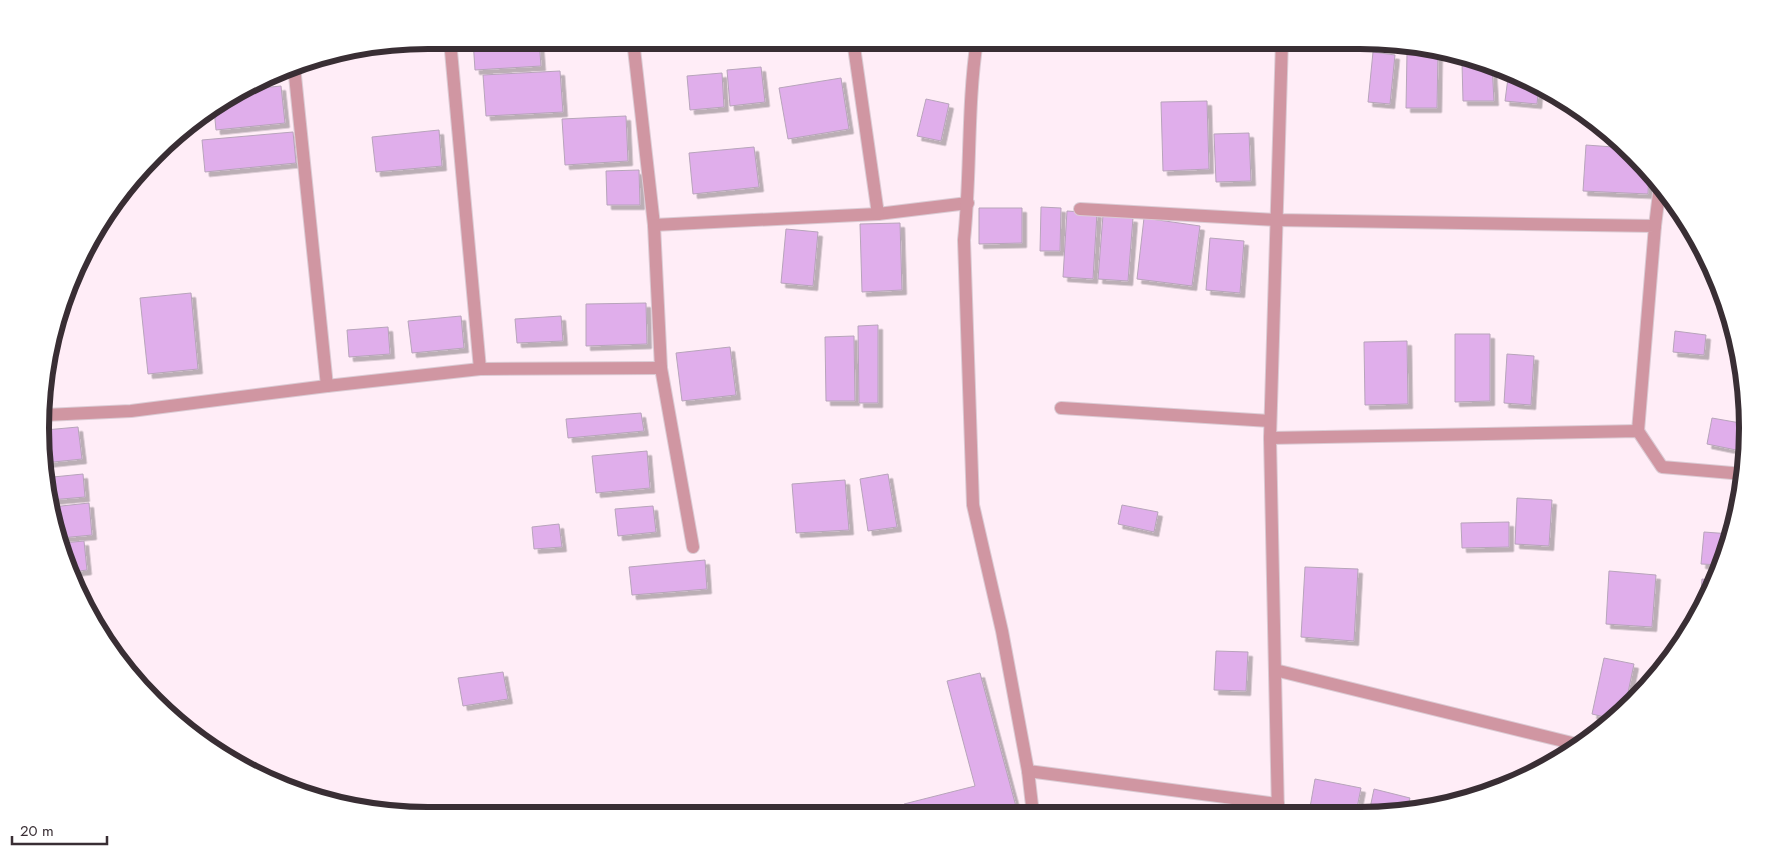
<svg xmlns="http://www.w3.org/2000/svg" width="1788" height="856" font-family="Jost,sans-serif">
  <defs>
    <filter id="shadow"><feDropShadow dx="4.5" dy="4.5" stdDeviation="0" flood-color="#0004"/></filter>
  </defs>
  <rect width="100%" height="100%" fill="#ffedf7"/>
  <!-- building -->
  <g fill="#e0aeeb" stroke="#b7a4ba" filter="url(#shadow)">
    <path d="M 473,40 L 539,40 L 541,66 L 475,70 Z"/>
    <path d="M 1373,52 L 1395,55 L 1390,104 L 1368,102 Z"/>
    <path d="M 1407,52 L 1438,52 L 1437,108 L 1406,108 Z"/>
    <path d="M 1462,63 L 1487,63 L 1492,65 L 1494,101 L 1463,101 Z"/>
    <path d="M 761,67 L 765,102 L 730,106 L 727,70 Z"/>
    <path d="M 1509,70 L 1539,86 L 1537,104 L 1505,101 Z"/>
    <path d="M 560,71 L 563,112 L 486,116 L 483,75 Z"/>
    <path d="M 722,73 L 724,107 L 690,110 L 687,76 Z"/>
    <path d="M 841,78 L 849,129 L 788,139 L 779,88 Z"/>
    <path d="M 281,86 L 285,123 L 216,130 L 214,109 L 250,89 Z"/>
    <path d="M 926,99 L 949,104 L 941,141 L 917,136 Z"/>
    <path d="M 1207,101 L 1209,169 L 1163,171 L 1161,102 Z"/>
    <path d="M 626,116 L 628,161 L 565,165 L 562,119 Z"/>
    <path d="M 439,130 L 442,166 L 376,172 L 372,137 Z"/>
    <path d="M 293,132 L 296,163 L 205,172 L 202,140 Z"/>
    <path d="M 1249,133 L 1251,181 L 1216,182 L 1214,134 Z"/>
    <path d="M 1586,145 L 1627,148 L 1635,154 L 1649,171 L 1648,194 L 1583,191 Z"/>
    <path d="M 754,147 L 759,187 L 693,194 L 689,153 Z"/>
    <path d="M 639,170 L 640,205 L 607,205 L 606,171 Z"/>
    <path d="M 1041,207 L 1061,208 L 1060,251 L 1040,251 Z"/>
    <path d="M 979,208 L 1022,208 L 1022,243 L 979,244 Z"/>
    <path d="M 1067,211 L 1097,213 L 1093,279 L 1063,277 Z"/>
    <path d="M 1103,215 L 1133,218 L 1128,281 L 1098,279 Z"/>
    <path d="M 1144,218 L 1200,226 L 1192,286 L 1137,279 Z"/>
    <path d="M 900,223 L 902,290 L 862,292 L 860,224 Z"/>
    <path d="M 786,229 L 818,232 L 813,286 L 781,283 Z"/>
    <path d="M 1210,238 L 1244,241 L 1240,293 L 1206,290 Z"/>
    <path d="M 191,293 L 198,369 L 148,374 L 140,298 Z"/>
    <path d="M 646,303 L 647,344 L 586,346 L 586,304 Z"/>
    <path d="M 461,316 L 464,348 L 412,353 L 408,321 Z"/>
    <path d="M 561,316 L 563,341 L 517,343 L 515,319 Z"/>
    <path d="M 878,325 L 878,403 L 859,403 L 858,326 Z"/>
    <path d="M 388,327 L 390,354 L 349,357 L 347,330 Z"/>
    <path d="M 1675,331 L 1706,335 L 1704,355 L 1673,352 Z"/>
    <path d="M 1455,334 L 1490,334 L 1490,401 L 1455,402 Z"/>
    <path d="M 854,336 L 855,401 L 826,401 L 825,337 Z"/>
    <path d="M 1407,341 L 1408,404 L 1365,405 L 1364,342 Z"/>
    <path d="M 730,347 L 736,395 L 682,401 L 676,353 Z"/>
    <path d="M 1507,354 L 1534,356 L 1531,405 L 1504,403 Z"/>
    <path d="M 641,413 L 644,431 L 568,438 L 566,419 Z"/>
    <path d="M 1712,418 L 1746,424 L 1741,451 L 1707,444 Z"/>
    <path d="M 78,427 L 82,459 L 44,463 L 45,430 Z"/>
    <path d="M 647,451 L 650,488 L 596,493 L 592,456 Z"/>
    <path d="M 83,474 L 85,497 L 50,500 L 43,478 Z"/>
    <path d="M 888,474 L 897,527 L 868,531 L 860,479 Z"/>
    <path d="M 845,480 L 849,530 L 796,533 L 792,484 Z"/>
    <path d="M 1517,498 L 1552,500 L 1549,546 L 1515,544 Z"/>
    <path d="M 89,503 L 92,535 L 61,538 L 52,507 Z"/>
    <path d="M 1122,505 L 1158,512 L 1154,532 L 1118,524 Z"/>
    <path d="M 653,506 L 656,532 L 618,536 L 615,509 Z"/>
    <path d="M 1509,522 L 1509,547 L 1462,548 L 1461,523 Z"/>
    <path d="M 559,524 L 562,547 L 534,549 L 532,527 Z"/>
    <path d="M 1704,532 L 1731,534 L 1722,565 L 1701,564 Z"/>
    <path d="M 84,541 L 87,570 L 72,572 L 63,543 Z"/>
    <path d="M 705,560 L 707,589 L 632,595 L 629,567 Z"/>
    <path d="M 1305,567 L 1358,569 L 1354,641 L 1301,637 Z"/>
    <path d="M 1609,571 L 1656,575 L 1652,627 L 1606,624 Z"/>
    <path d="M 1702,579 L 1716,581 L 1701,606 L 1700,606 Z"/>
    <path d="M 1216,651 L 1248,652 L 1246,691 L 1214,690 Z"/>
    <path d="M 1604,658 L 1634,664 L 1625,707 L 1613,719 L 1592,714 Z"/>
    <path d="M 503,672 L 508,699 L 463,706 L 458,678 Z"/>
    <path d="M 980,673 L 1018,814 L 907,814 L 904,804 L 975,786 L 947,681 Z"/>
    <path d="M 1315,779 L 1361,788 L 1356,813 L 1309,813 Z"/>
    <path d="M 1374,789 L 1410,798 L 1406,813 L 1369,813 Z"/>
  </g>
  <g fill="none" stroke-linecap="round" stroke-linejoin="round">
    <!-- minor casing -->
    <g stroke="#dbcbd4" stroke-width="14">
      <g id="minor">
        <path d="M 450,40 L 480,369"/>
        <path d="M 633,40 L 654,225 L 878,214 L 968,203"/>
        <path d="M 853,40 L 878,214"/>
        <path d="M 977,40 C 967,106 971,174 964,240 L 973,505 L 1002,631 L 1028,771 L 1278,804"/>
        <path d="M 294,66 L 327,386"/>
        <path d="M 1080,209 L 1276,220 L 1655,226 L 1638,431"/>
        <path d="M 654,225 L 661,368 L 693,547"/>
        <path d="M 1655,226 L 1660,185"/>
        <path d="M 1061,408 L 1270,421"/>
        <path d="M 45,415 L 131,411 L 327,386 L 480,369 L 661,368"/>
        <path d="M 1270,438 L 1638,431 L 1662,467 L 1744,474"/>
        <path d="M 1275,670 L 1580,745"/>
        <path d="M 1028,771 L 1033,814"/>
        <path d="M 1278,813 L 1270,438 L 1282,40"/>
      </g>
    </g>
    <!-- minor -->
    <use href="#minor" stroke="#d096a2" stroke-width="12"/>
  </g>
  <!-- crop -->
  <path d="M0 0H1788V856H0ZM428 49H1360A379 379 0 0 1 1739 428V428A379 379 0 0 1 1360 807H428A379 379 0 0 1 49 428V428A379 379 0 0 1 428 49Z" fill="#fff" fill-rule="evenodd"/>
  <path fill="none" stroke="#392e34" stroke-width="6" d="M428 49H1360A379 379 0 0 1 1739 428V428A379 379 0 0 1 1360 807H428A379 379 0 0 1 49 428V428A379 379 0 0 1 428 49Z"/>
  <!-- scale -->
  <path d="M12 836v8h95v-8" fill="none" stroke="#392e34" stroke-width="2.5"/>
  <text x="20" y="836" font-size="15" fill="#392e34" stroke="#ffffff" stroke-width="4" paint-order="stroke">20 m</text>
</svg>
